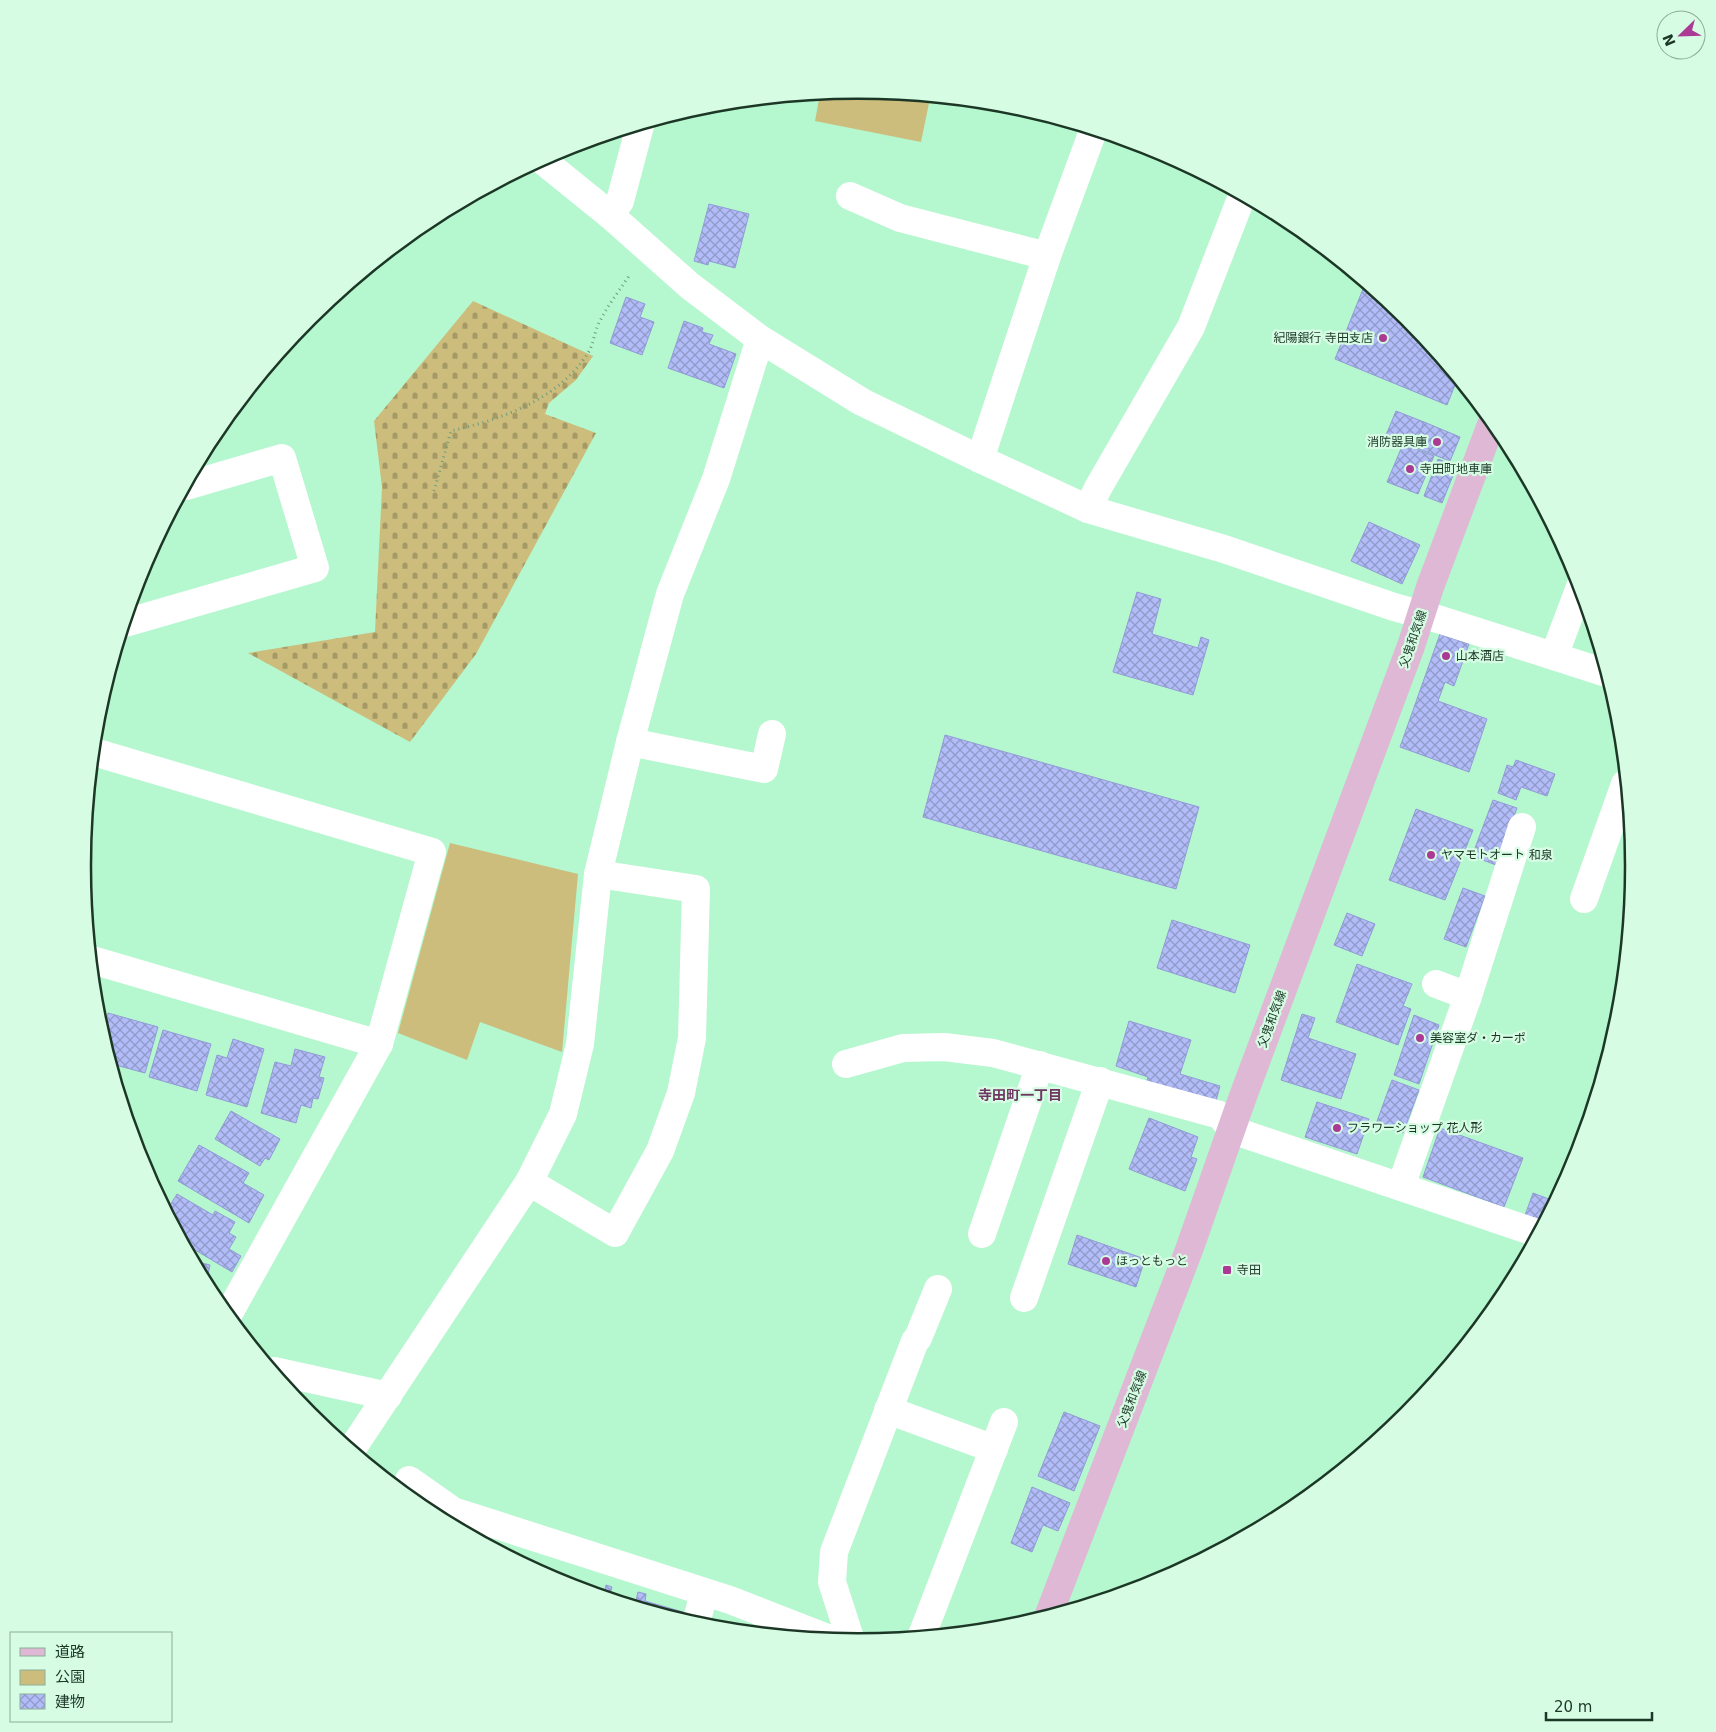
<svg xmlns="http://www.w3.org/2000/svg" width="1716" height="1732" font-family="'DejaVu Sans','Noto Sans JP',sans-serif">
  <defs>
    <pattern id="cemetery-stones" width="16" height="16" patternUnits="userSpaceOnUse" patternTransform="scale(1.25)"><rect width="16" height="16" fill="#ccbd7d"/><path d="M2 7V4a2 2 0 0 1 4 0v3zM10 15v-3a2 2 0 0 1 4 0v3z" fill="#a59a66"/></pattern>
    <pattern id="building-cross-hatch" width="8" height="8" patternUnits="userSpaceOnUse" patternTransform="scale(1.25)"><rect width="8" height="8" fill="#b2bcf8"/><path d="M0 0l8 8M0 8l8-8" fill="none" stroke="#909ac9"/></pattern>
  </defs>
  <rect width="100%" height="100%" fill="#b5f7ce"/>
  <!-- cemetery -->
  <g fill="url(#cemetery-stones)">
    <path d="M 332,300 L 334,307 L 300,329 L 310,317 Z"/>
    <path d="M 473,301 L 593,356 L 576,380 L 549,403 L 545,414 L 596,433 L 476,654 L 410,742 L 248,653 L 375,632 L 382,487 L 374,421 Z"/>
  </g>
  <!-- park -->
  <g fill="#ccbd7d">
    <path d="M 858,91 L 884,93 L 929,103 L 921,142 L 815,121 L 820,94 Z"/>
    <path d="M 450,843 L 578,874 L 562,1052 L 480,1022 L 467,1060 L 398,1033 Z"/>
  </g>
  <!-- building -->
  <g fill="url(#building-cross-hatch)" stroke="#929bd6">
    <path d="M 709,204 L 749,214 L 735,268 L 709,261 L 708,265 L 694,261 Z"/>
    <path d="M 1365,284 L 1407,318 L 1457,380 L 1447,405 L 1335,359 Z"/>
    <path d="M 626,297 L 645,304 L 640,317 L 654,322 L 642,355 L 610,343 Z"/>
    <path d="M 684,321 L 703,328 L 702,332 L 713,335 L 709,344 L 736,354 L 724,388 L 668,368 Z"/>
    <path d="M 1396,411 L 1424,422 L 1414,447 L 1386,435 Z"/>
    <path d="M 1424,422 L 1460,437 L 1450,461 L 1414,447 Z"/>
    <path d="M 1403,444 L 1434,456 L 1418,494 L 1387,482 Z"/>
    <path d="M 1438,459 L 1448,463 L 1454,473 L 1442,503 L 1424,496 Z"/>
    <path d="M 1369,522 L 1420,545 L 1402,584 L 1351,561 Z"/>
    <path d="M 1137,592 L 1161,599 L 1152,634 L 1198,648 L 1201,637 L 1209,640 L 1193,695 L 1113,672 Z"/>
    <path d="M 1440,634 L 1469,644 L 1454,686 L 1445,682 L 1438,701 L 1487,719 L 1469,772 L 1400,747 Z"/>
    <path d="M 945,735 L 1199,807 L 1176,889 L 923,817 Z"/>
    <path d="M 1516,760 L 1555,774 L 1547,796 L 1521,787 L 1516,800 L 1498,793 L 1507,765 L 1513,767 Z"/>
    <path d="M 1493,800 L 1517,808 L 1496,865 L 1472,856 Z"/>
    <path d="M 1416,809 L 1473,830 L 1445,900 L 1389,880 Z"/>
    <path d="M 1463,888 L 1485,896 L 1466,947 L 1444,939 Z"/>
    <path d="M 1347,913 L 1375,924 L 1362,956 L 1334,945 Z"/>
    <path d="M 1172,920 L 1250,945 L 1235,993 L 1157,968 Z"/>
    <path d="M 1357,964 L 1412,984 L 1403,1006 L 1411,1009 L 1398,1045 L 1336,1022 Z"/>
    <path d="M 108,1013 L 158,1027 L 145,1073 L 112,1064 L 102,1033 Z"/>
    <path d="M 1302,1014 L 1315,1018 L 1308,1038 L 1356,1054 L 1341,1099 L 1281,1080 Z"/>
    <path d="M 1414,1015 L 1439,1025 L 1419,1084 L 1394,1075 Z"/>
    <path d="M 1129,1021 L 1191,1040 L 1180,1074 L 1220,1086 L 1214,1108 L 1145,1086 L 1148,1077 L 1116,1066 Z"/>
    <path d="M 163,1030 L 211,1044 L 197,1091 L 149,1077 Z"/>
    <path d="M 233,1039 L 264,1049 L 247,1107 L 206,1095 L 217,1055 L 227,1058 Z"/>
    <path d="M 295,1049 L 325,1057 L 319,1077 L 324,1078 L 318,1099 L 313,1098 L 311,1108 L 301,1105 L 296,1123 L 261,1113 L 275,1062 L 291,1066 Z"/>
    <path d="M 1392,1080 L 1419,1090 L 1403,1133 L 1376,1124 Z"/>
    <path d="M 1317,1102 L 1369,1119 L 1357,1154 L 1305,1137 Z"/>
    <path d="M 231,1111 L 280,1139 L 269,1160 L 265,1158 L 260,1166 L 215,1139 Z"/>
    <path d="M 1149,1118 L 1198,1137 L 1191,1157 L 1197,1159 L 1185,1191 L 1129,1169 Z"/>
    <path d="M 1440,1128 L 1523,1158 L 1504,1207 L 1423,1177 Z"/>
    <path d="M 199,1145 L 249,1173 L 243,1183 L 264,1195 L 249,1223 L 178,1181 Z"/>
    <path d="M 1533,1193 L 1554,1201 L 1542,1224 L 1524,1218 Z"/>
    <path d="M 177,1194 L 213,1215 L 215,1211 L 235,1222 L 229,1233 L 236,1237 L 229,1249 L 241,1256 L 232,1272 L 185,1244 L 167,1210 Z"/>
    <path d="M 1077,1235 L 1145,1259 L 1136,1287 L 1068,1264 Z"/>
    <path d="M 194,1261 L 210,1265 L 206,1284 Z"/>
    <path d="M 1064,1412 L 1100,1426 L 1074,1491 L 1038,1476 Z"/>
    <path d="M 1032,1487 L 1070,1503 L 1058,1531 L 1043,1525 L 1032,1552 L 1011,1543 Z"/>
    <path d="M 571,1584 L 604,1593 L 606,1585 L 612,1587 L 609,1597 L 571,1585 Z"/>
    <path d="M 638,1592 L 646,1594 L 645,1601 L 683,1612 L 681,1619 L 635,1605 Z"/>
  </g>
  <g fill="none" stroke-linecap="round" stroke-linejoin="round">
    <!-- path -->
    <path stroke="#6d9c7f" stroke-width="3" stroke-dasharray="1 4" stroke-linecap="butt" d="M 434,491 L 451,431 C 502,419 558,400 588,353 C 594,344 594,331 600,321 C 608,305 619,291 629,276"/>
    <!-- minor -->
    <g stroke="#fff" stroke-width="28">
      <path d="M 542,160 L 610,215 L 690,286 L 760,339 L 862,402 L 980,459 L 1088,509 L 1224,549 L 1394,607 L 1441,620 L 1606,673"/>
      <path d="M 850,196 L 900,218 L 1047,256"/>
      <path d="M 610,215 L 620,201 L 640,126"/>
      <path d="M 980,459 L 1047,256 L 1093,131"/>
      <path d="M 1088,509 L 1098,488 L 1191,327 L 1242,196"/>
      <path d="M 125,623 L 315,568 L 282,458 L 186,486"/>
      <path d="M 1554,656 L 1580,587"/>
      <path d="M 630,742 L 764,769 L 772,734"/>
      <path d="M 94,752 L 432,852 L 379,1044 L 228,1315"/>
      <path d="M 1584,899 L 1625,784"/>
      <path d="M 92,960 L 379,1044"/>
      <path d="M 1436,984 L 1468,996"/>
      <path d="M 846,1064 L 903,1048 L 944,1047 L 993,1053 L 1220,1115 L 1232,1130 L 1537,1233"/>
      <path d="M 529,1182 L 615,1233 L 660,1151 L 681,1093 L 692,1038 L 696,889 L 598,874"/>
      <path d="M 1401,1186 L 1468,996 L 1522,827"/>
      <path d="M 982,1234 L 1040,1065"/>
      <path d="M 1024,1298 L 1100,1081"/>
      <path d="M 274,1371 L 388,1396"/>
      <path d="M 888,1410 L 994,1449"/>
      <path d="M 352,1449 L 529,1182 L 563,1114 L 580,1044 L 598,874 L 630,742 L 670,594 L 716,479 L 760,339"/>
      <path d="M 409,1480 L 453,1511 L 730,1600 L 830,1639"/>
      <path d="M 696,1624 L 704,1592"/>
      <path d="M 922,1635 L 1004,1422"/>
      <path d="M 851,1641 L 832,1582 L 834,1552 L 915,1341 L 918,1338 L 938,1289"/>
    </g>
    <!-- major -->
    <path stroke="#deb8d4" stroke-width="28" d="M 1049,1614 L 1189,1250 L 1242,1099 L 1411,646 L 1430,587 L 1492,422"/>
  </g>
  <!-- markers -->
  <g fill="#ac3a95" stroke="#d6fde4" stroke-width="2">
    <circle cx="1383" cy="338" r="5"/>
    <circle cx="1437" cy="442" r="5"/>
    <circle cx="1410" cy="469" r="5"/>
    <circle cx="1446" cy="656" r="5"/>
    <circle cx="1431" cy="855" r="5"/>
    <circle cx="1420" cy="1038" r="5"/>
    <circle cx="1337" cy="1128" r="5"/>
    <circle cx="1106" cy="1261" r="5"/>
    <rect x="1222" y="1265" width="10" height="10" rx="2.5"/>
  </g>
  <g text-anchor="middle" stroke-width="4.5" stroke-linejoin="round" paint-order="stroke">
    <!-- poi labels -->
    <g font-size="12" fill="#1d3727" stroke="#d6fde4" text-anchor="start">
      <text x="1373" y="342" text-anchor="end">紀陽銀行 寺田支店</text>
      <text x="1427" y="446" text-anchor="end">消防器具庫</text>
      <text x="1420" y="473">寺田町地車庫</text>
      <text x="1456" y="660">山本酒店</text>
      <text x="1441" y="859">ヤマモトオート 和泉</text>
      <text x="1430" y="1042">美容室ダ・カーポ</text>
      <text x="1347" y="1132">フラワーショップ 花人形</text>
      <text x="1116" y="1265">ほっともっと</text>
      <text x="1237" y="1274">寺田</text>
    </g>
    <!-- street labels -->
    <g font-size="12" fill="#1d3727" stroke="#d6fde4">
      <text transform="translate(1413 639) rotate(-71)" y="4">父鬼和気線</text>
      <text transform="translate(1272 1019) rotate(-70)" y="4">父鬼和気線</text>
      <text transform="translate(1132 1399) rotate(-69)" y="4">父鬼和気線</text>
    </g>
    <!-- neighbourhood labels -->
    <g font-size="14" font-weight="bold" fill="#6f3662" stroke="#d6fde4">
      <text x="1020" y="1100">寺田町一丁目</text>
    </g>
  </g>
  <!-- crop -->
  <path d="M0 0H1716V1732H0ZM91 866a767 767 0 1 1 1534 0a767 767 0 1 1-1534 0Z" fill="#d6fde4" fill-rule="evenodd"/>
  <path fill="none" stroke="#1d3727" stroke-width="2.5" d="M91 866a767 767 0 1 1 1534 0a767 767 0 1 1-1534 0Z"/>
  <!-- legend -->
  <rect x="10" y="1632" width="162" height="90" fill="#d6fde4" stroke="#8cae98"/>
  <rect x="20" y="1648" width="25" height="8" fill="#deb8d4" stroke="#8cae98"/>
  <text x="55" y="1657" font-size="15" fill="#1d3727">道路</text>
  <rect x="20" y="1670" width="25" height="15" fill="#ccbd7d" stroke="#8cae98"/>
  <text x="55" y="1682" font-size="15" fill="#1d3727">公園</text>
  <rect x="20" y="1694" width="25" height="15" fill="url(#building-cross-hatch)" stroke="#8cae98"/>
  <text x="55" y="1707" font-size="15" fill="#1d3727">建物</text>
  <!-- north arrow -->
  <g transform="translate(1681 35) rotate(247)"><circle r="24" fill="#d6fde4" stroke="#8cae98"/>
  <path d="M0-4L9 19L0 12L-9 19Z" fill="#ac3a95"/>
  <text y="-8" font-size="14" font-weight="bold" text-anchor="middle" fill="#1d3727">N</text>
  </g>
  <!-- scale -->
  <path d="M1546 1712v8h106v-8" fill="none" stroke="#1d3727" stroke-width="2.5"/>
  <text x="1554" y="1712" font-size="15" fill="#1d3727" stroke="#d6fde4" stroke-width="4" paint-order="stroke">20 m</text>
</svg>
